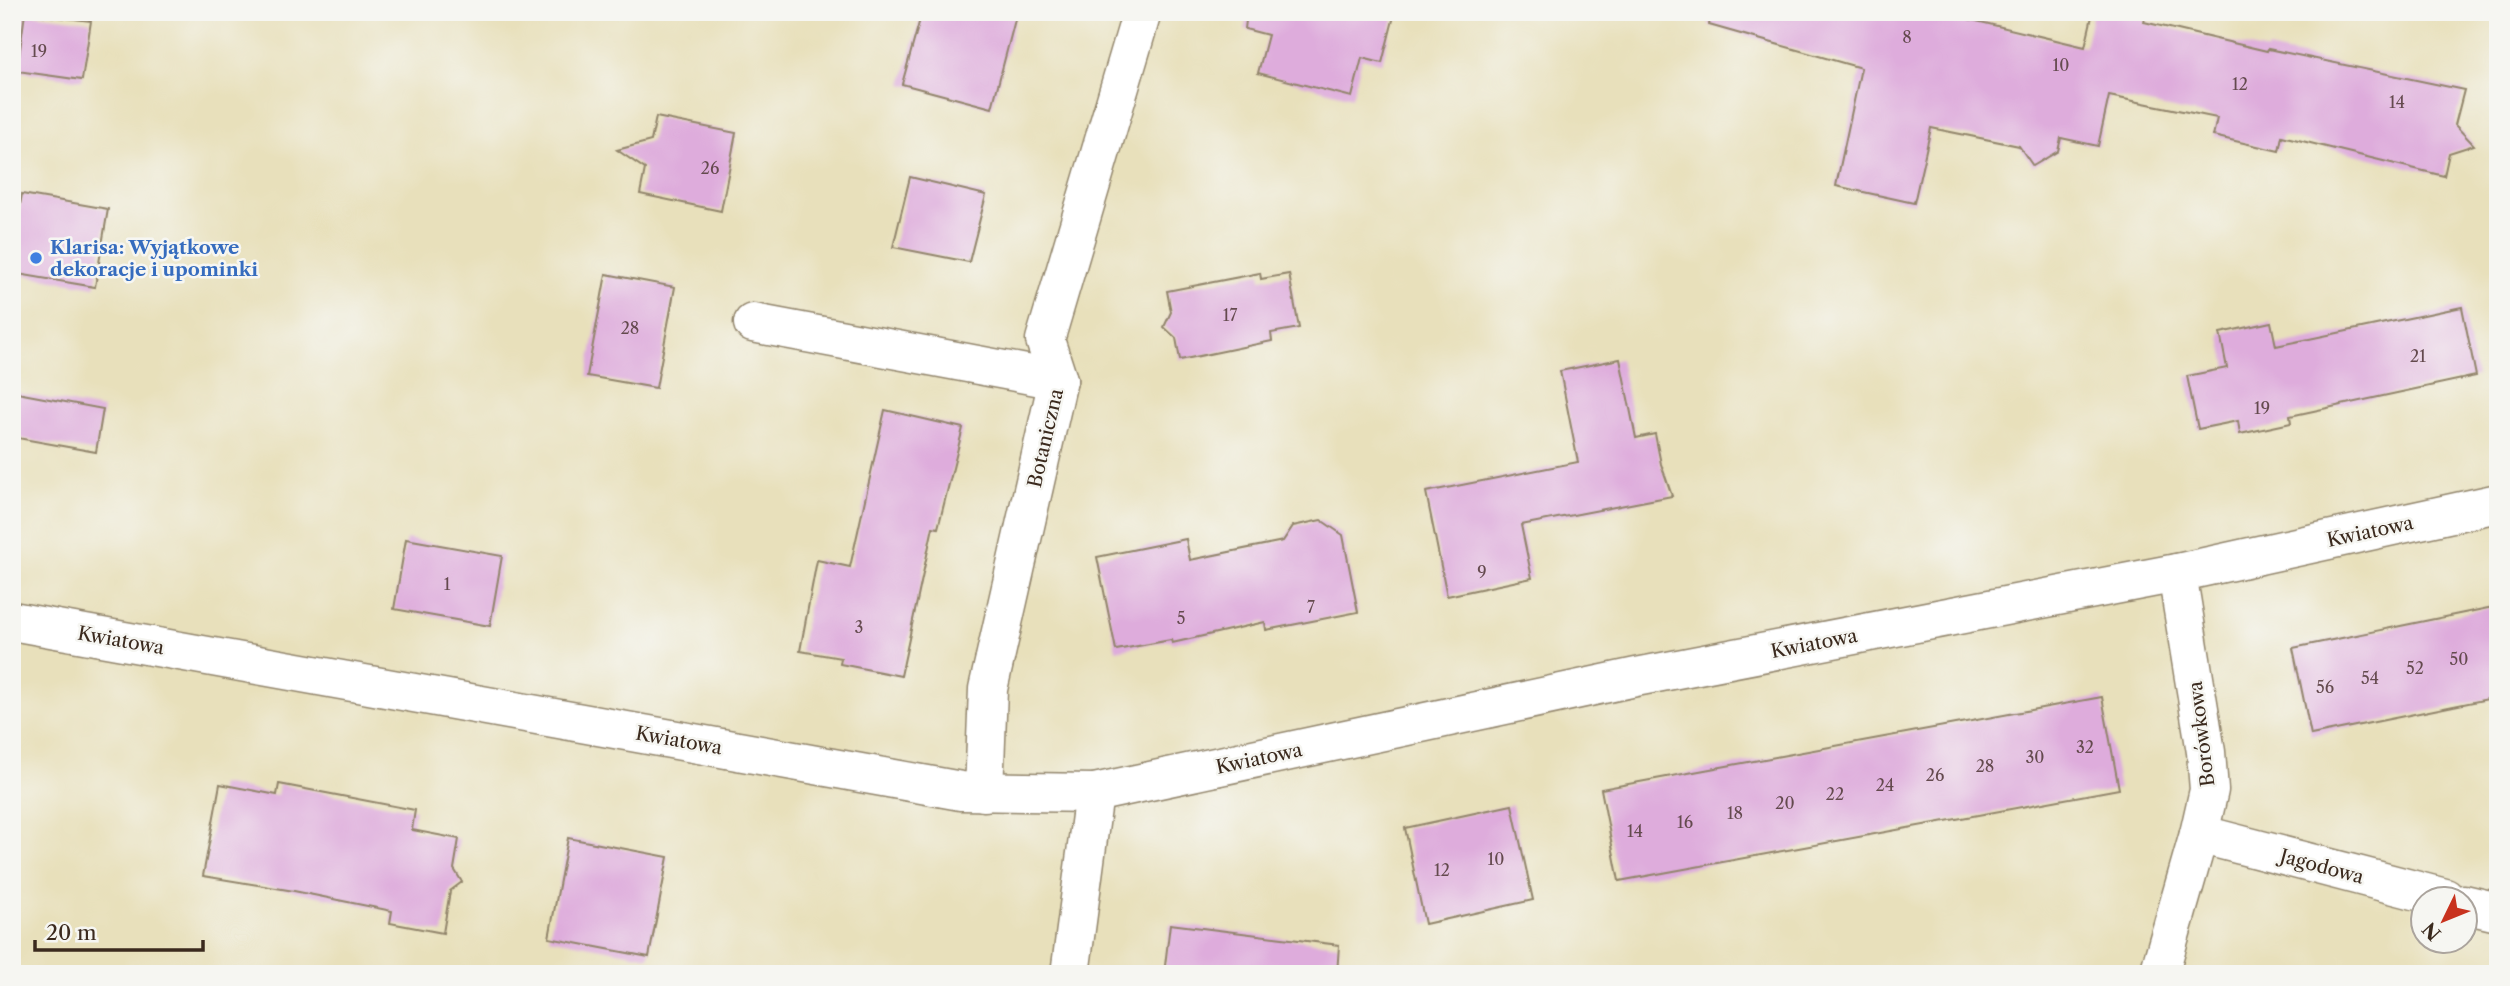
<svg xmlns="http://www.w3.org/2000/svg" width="2510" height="986" font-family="'Libre Caslon Text',serif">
  <rect width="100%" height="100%" fill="#f6f6f2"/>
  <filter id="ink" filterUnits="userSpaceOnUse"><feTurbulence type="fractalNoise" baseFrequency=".0143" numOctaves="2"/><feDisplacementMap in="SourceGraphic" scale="14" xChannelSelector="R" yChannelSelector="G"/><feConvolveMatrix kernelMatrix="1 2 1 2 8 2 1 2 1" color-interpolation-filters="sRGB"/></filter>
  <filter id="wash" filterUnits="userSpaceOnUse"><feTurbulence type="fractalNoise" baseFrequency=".00686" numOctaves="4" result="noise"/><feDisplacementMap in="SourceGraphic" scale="28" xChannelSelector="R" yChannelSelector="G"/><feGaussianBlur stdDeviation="1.57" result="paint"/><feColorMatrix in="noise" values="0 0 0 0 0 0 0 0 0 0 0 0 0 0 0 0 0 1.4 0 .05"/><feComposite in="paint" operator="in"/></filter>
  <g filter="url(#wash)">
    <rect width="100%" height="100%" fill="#e8e0bb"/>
    <g id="blocks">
      <!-- building -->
      <g fill="#deacdc">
        <path d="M 922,12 L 1017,12 L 992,108 L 902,84 Z"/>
        <path d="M 1247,12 L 1395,12 L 1382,63 L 1362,58 L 1352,97 L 1258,73 L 1268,35 L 1245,29 Z"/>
        <path d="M 1711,12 L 1939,12 L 2085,47 L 2093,12 L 2146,12 L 2144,22 L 2267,51 L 2268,49 L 2464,90 L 2455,125 L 2474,145 L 2449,153 L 2444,176 L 2282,136 L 2279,151 L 2213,136 L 2217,118 L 2109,96 L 2098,146 L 2061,138 L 2058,151 L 2033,166 L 2019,146 L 1931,128 L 1914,203 L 1836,186 L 1861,68 L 1709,25 Z"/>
        <path d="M 25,13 L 91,21 L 82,80 L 17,71 Z"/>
        <path d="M 656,117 L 736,133 L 721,211 L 640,194 L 645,169 L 617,150 L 651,141 Z"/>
        <path d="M 910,177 L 986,195 L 969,262 L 893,247 Z"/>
        <path d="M 22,194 L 108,209 L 95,287 L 12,273 L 12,216 L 18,217 Z"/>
        <path d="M 1260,273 L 1261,279 L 1289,274 L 1299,328 L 1271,333 L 1272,341 L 1180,360 L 1176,338 L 1164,327 L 1171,312 L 1167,291 Z"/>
        <path d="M 606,274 L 675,287 L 656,388 L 587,376 Z"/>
        <path d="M 2462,307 L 2476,376 L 2290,416 L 2291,423 L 2240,434 L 2238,421 L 2198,429 L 2187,376 L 2227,368 L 2220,333 L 2271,322 L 2276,346 Z"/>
        <path d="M 1620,359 L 1636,438 L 1655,434 L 1661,464 L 1672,496 L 1521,525 L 1532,578 L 1447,596 L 1426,492 L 1578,462 L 1560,371 Z"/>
        <path d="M 12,392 L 103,409 L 96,452 L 12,437 Z"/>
        <path d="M 885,410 L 963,428 L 938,528 L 933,527 L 901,676 L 840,664 L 841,658 L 800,651 L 817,560 L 850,567 Z"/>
        <path d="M 1321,520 L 1343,535 L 1358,612 L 1266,630 L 1265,622 L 1172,643 L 1171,640 L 1116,650 L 1097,557 L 1186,539 L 1190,560 L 1283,541 L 1293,526 Z"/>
        <path d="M 406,539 L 502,556 L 490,626 L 394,609 Z"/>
        <path d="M 2498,606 L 2498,697 L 2311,735 L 2293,648 Z"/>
        <path d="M 2102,697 L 2119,789 L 1619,881 L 1601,789 Z"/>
        <path d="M 220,784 L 277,795 L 279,784 L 415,810 L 412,830 L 459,839 L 454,869 L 462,882 L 450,891 L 443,933 L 390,923 L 392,911 L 294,891 L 203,876 Z"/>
        <path d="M 1512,805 L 1533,900 L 1425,924 L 1405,828 Z"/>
        <path d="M 568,838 L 668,857 L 649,957 L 549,938 Z"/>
        <path d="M 1170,924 L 1339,945 L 1337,974 L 1164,974 Z"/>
      </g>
    </g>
  </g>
  <g filter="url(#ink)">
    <use href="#blocks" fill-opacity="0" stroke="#92856c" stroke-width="2"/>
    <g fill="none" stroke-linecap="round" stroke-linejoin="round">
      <!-- minor casing -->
      <g stroke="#92856c" stroke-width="41">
        <g id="minor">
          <path d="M 753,323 L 1058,380"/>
          <path d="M 12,621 L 961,791 L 1094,793 L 1636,677 L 2177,573 L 2498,503"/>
          <path d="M 984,792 L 988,689 L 1058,380 L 1045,340 L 1142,12"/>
          <path d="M 2199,834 L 2445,898"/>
          <path d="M 2464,904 L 2498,912"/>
          <path d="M 1070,974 L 1094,793"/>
          <path d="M 2159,974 L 2199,834 L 2209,790 L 2206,752 L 2177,573"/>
        </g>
      </g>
      <!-- minor -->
      <use href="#minor" stroke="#fff" stroke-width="38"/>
    </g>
  </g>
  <!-- markers -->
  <circle fill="#3f7fe0" stroke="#f6f6f2" stroke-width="2.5" cx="36" cy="258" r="7"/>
  <g text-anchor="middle" stroke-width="5" stroke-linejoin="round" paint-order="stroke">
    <!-- number labels -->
    <g font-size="16" fill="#644a4e">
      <text x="1907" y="43">8</text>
      <text x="39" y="57">19</text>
      <text x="2061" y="71">10</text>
      <text x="2240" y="90">12</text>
      <text x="2397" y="108">14</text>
      <text x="710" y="174">26</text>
      <text x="1230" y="321">17</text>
      <text x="630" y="334">28</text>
      <text x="2418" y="362">21</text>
      <text x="2262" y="414">19</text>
      <text x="1482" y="578">9</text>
      <text x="447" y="590">1</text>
      <text x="1311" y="613">7</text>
      <text x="1181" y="624">5</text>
      <text x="859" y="633">3</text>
      <text x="2459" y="665">50</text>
      <text x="2415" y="674">52</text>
      <text x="2370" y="684">54</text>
      <text x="2325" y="693">56</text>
      <text x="2085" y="753">32</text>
      <text x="2035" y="763">30</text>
      <text x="1985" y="772">28</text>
      <text x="1935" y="781">26</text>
      <text x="1885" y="791">24</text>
      <text x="1835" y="800">22</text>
      <text x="1785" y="809">20</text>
      <text x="1735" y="819">18</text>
      <text x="1685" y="828">16</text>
      <text x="1635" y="837">14</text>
      <text x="1496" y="865">10</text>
      <text x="1442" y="876">12</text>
    </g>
    <!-- shop labels -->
    <g font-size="19" font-weight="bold" fill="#366cbe" stroke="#f6f6f2" text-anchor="start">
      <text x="50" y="254">Klarisa: Wyjątkowe<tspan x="50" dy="22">dekoracje i upominki</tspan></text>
    </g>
    <!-- street labels -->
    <g font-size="19" fill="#3b2a1e" stroke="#f6f6f2">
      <text transform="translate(1045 438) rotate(-77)" y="7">Botaniczna</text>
      <text transform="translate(2370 531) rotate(-12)" y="7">Kwiatowa</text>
      <text transform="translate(121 640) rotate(10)" y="7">Kwiatowa</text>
      <text transform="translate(1814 643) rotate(-11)" y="7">Kwiatowa</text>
      <text transform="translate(2201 734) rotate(-97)" y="7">Borówkowa</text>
      <text transform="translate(679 740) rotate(10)" y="7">Kwiatowa</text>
      <text transform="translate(1259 758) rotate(-12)" y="7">Kwiatowa</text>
      <text transform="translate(2322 866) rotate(15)" y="7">Jagodowa</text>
    </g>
  </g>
  <!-- margin -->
  <rect width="2510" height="986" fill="none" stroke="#f6f6f2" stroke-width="42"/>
  <!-- north arrow -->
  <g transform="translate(2444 920) rotate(227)"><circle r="33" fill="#f6f6f2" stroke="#aba49d" stroke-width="2"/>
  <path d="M0-5L12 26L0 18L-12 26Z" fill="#c8321e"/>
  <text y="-10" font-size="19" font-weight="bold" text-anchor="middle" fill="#3b2a1e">N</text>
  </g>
  <!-- scale -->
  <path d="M35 940v10h168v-10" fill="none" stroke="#3b2a1e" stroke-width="3.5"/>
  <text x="46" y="940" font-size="21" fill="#3b2a1e" stroke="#f6f6f2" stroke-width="5" paint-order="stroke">20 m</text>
</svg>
